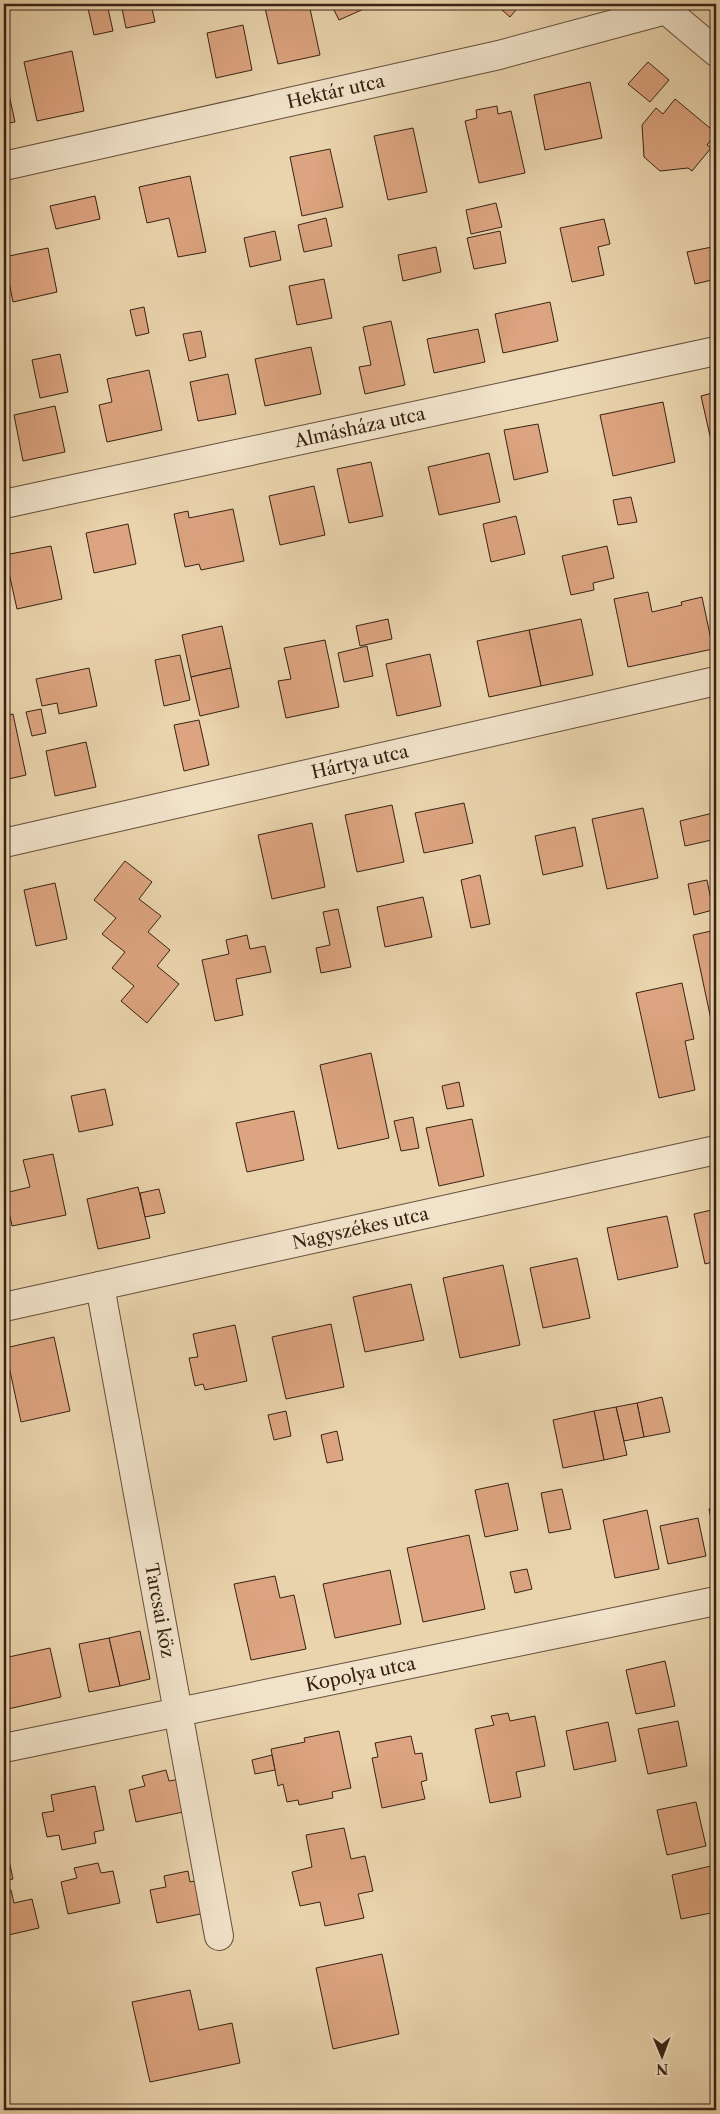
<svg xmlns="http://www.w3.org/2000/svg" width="720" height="2114" font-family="'Libre Caslon Text',serif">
  <rect width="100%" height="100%" fill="#ead4ad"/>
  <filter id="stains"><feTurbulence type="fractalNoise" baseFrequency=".004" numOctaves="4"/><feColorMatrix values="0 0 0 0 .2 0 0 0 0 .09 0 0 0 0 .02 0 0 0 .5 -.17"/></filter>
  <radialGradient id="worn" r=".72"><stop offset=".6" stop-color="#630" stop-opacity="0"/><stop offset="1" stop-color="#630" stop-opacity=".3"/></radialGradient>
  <!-- building -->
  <g fill="#dca480" stroke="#382215">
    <path d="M 87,4 L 107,4 L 113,31 L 94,35 Z"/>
    <path d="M 121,4 L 151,4 L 155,22 L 126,28 Z"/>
    <path d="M 283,4 L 309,4 L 320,55 L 278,64 L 265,8 Z"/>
    <path d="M 331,4 L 375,4 L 339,20 Z"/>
    <path d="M 495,4 L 521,4 L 510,17 Z"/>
    <path d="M 243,25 L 252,70 L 216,78 L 207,33 Z"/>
    <path d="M 72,51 L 84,111 L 37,121 L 24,62 Z"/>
    <path d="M 648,62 L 669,80 L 650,102 L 628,84 Z"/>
    <path d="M 4,81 L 6,81 L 15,122 L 4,124 Z"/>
    <path d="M 590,82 L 602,138 L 545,150 L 534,95 Z"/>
    <path d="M 675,99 L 716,133 L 707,145 L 711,148 L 692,171 L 688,168 L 660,171 L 644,157 L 642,125 L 656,108 L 663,114 Z"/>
    <path d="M 497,106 L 498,114 L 511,111 L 525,173 L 479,183 L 465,121 L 477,118 L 476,110 Z"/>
    <path d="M 413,128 L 427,192 L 388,200 L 374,136 Z"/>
    <path d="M 330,149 L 343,207 L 302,216 L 290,157 Z"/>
    <path d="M 190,176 L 206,252 L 178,257 L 169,218 L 147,223 L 139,187 Z"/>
    <path d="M 95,196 L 100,219 L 56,229 L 50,206 Z"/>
    <path d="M 496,203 L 502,227 L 471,234 L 466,210 Z"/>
    <path d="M 326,218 L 332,246 L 304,252 L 298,225 Z"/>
    <path d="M 604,219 L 610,244 L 598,247 L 604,275 L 572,282 L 560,228 Z"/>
    <path d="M 275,231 L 281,260 L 250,267 L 244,238 Z"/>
    <path d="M 500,231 L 506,263 L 474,269 L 467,238 Z"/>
    <path d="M 436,247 L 441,272 L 403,281 L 398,255 Z"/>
    <path d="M 712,247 L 716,279 L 695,284 L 687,252 Z"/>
    <path d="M 48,248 L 57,292 L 13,302 L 4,257 Z"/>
    <path d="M 324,279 L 332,318 L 297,325 L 289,286 Z"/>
    <path d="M 550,302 L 558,341 L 503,353 L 495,314 Z"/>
    <path d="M 144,307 L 149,333 L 136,336 L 130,310 Z"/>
    <path d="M 391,321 L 405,385 L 365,394 L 359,367 L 371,365 L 363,327 Z"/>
    <path d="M 478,329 L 485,362 L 434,373 L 427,339 Z"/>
    <path d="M 201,331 L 206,357 L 189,361 L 183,334 Z"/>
    <path d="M 311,347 L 321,394 L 265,406 L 255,359 Z"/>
    <path d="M 60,354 L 68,392 L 40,398 L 32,360 Z"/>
    <path d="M 149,370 L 162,430 L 107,442 L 99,405 L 112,402 L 107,379 Z"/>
    <path d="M 228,374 L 236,414 L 198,421 L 190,382 Z"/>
    <path d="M 716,392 L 716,434 L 710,436 L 701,396 Z"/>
    <path d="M 663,402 L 675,462 L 613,476 L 600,415 Z"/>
    <path d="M 55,406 L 65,452 L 23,461 L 14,415 Z"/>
    <path d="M 538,424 L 548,472 L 514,480 L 504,430 Z"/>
    <path d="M 489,453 L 500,502 L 439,515 L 428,467 Z"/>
    <path d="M 371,462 L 383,516 L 349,523 L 337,469 Z"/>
    <path d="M 314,486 L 325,535 L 280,545 L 269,496 Z"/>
    <path d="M 631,497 L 637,522 L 618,525 L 613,500 Z"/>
    <path d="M 233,509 L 244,561 L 201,570 L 199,564 L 185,567 L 174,514 L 188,511 L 189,518 Z"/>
    <path d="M 516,516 L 525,554 L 491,562 L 483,524 Z"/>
    <path d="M 128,524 L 136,564 L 94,573 L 86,533 Z"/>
    <path d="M 51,546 L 62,599 L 17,609 L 5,555 Z"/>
    <path d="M 607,546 L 614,578 L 593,583 L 594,590 L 571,595 L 562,556 Z"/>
    <path d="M 648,592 L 652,612 L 682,605 L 681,602 L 702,597 L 713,649 L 628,667 L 614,599 Z"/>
    <path d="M 388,619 L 392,639 L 360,646 L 356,626 Z"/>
    <path d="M 581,619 L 593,675 L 541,686 L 529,630 Z"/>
    <path d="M 222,626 L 231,668 L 191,677 L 182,635 Z"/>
    <path d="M 529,630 L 541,686 L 489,697 L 477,641 Z"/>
    <path d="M 325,640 L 339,707 L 286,718 L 278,681 L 291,679 L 284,648 Z"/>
    <path d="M 367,646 L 373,676 L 344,682 L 338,653 Z"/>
    <path d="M 430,654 L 441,706 L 397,716 L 386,664 Z"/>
    <path d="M 180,655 L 190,700 L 164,706 L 155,660 Z"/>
    <path d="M 89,668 L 97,706 L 59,714 L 57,703 L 42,706 L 36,679 Z"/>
    <path d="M 231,668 L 239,707 L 200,716 L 191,677 Z"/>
    <path d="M 41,709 L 46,733 L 32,736 L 26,712 Z"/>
    <path d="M 13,714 L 26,775 L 4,780 L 4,716 Z"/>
    <path d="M 199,720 L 209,765 L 184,771 L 174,725 Z"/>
    <path d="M 86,742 L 96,787 L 55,796 L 46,751 Z"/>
    <path d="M 464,803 L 473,843 L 424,853 L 415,813 Z"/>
    <path d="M 392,805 L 404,862 L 357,872 L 345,815 Z"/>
    <path d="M 643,808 L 658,878 L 607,889 L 592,819 Z"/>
    <path d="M 713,813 L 716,839 L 685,846 L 680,821 Z"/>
    <path d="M 312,823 L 325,887 L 272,899 L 258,835 Z"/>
    <path d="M 575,827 L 583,866 L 543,875 L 535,836 Z"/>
    <path d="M 125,861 L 152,882 L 139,899 L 161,916 L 148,932 L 170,950 L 157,966 L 179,984 L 147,1023 L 121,1001 L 134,986 L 112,968 L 125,952 L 102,934 L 116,918 L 94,900 Z"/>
    <path d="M 480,875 L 490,924 L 471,928 L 461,880 Z"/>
    <path d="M 707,880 L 713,910 L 694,915 L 688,884 Z"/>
    <path d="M 55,883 L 67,939 L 36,946 L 24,890 Z"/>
    <path d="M 423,897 L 432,937 L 385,947 L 377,907 Z"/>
    <path d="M 338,909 L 351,967 L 321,973 L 316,948 L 330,945 L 323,912 Z"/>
    <path d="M 4,930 L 9,957 L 4,958 Z"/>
    <path d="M 716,930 L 716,1043 L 693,935 Z"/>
    <path d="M 247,935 L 250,949 L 265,946 L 271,972 L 236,979 L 243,1015 L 215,1021 L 202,960 L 229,954 L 226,940 Z"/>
    <path d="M 682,983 L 694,1039 L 685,1041 L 695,1090 L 659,1098 L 636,993 Z"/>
    <path d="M 371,1053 L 389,1138 L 338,1149 L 320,1065 Z"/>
    <path d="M 459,1082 L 464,1106 L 447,1109 L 442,1086 Z"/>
    <path d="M 105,1089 L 113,1125 L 79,1132 L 71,1096 Z"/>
    <path d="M 294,1111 L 304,1160 L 247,1172 L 236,1123 Z"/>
    <path d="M 413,1117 L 419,1148 L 401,1151 L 394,1121 Z"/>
    <path d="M 472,1119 L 484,1176 L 439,1186 L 426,1128 Z"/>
    <path d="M 53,1154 L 66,1215 L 12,1226 L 5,1193 L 30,1187 L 23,1160 Z"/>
    <path d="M 138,1187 L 150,1238 L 98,1249 L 87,1199 Z"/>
    <path d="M 159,1189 L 165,1213 L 145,1217 L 140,1193 Z"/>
    <path d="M 716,1209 L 716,1261 L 705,1264 L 694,1214 Z"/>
    <path d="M 667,1216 L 678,1267 L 618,1280 L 607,1228 Z"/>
    <path d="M 577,1258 L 590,1318 L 543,1328 L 530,1268 Z"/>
    <path d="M 503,1265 L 520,1345 L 460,1358 L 443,1278 Z"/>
    <path d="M 411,1284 L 424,1340 L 365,1352 L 353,1297 Z"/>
    <path d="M 331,1324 L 344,1387 L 286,1399 L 272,1337 Z"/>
    <path d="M 235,1325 L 247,1381 L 205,1390 L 203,1384 L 195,1386 L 189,1358 L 198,1357 L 193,1334 Z"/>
    <path d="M 54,1337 L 70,1411 L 21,1422 L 5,1348 Z"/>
    <path d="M 662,1397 L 670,1432 L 644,1437 L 637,1403 Z"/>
    <path d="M 637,1403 L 644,1437 L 624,1441 L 616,1407 Z"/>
    <path d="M 616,1407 L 627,1455 L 604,1460 L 594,1411 Z"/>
    <path d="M 286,1411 L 291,1436 L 274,1440 L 268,1415 Z"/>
    <path d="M 594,1411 L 604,1460 L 563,1468 L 553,1420 Z"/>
    <path d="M 337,1431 L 343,1460 L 327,1463 L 321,1435 Z"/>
    <path d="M 508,1483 L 518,1530 L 485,1537 L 475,1490 Z"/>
    <path d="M 562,1489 L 571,1529 L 549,1533 L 541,1493 Z"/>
    <path d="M 716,1507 L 716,1537 L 715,1538 L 709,1509 Z"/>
    <path d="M 647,1510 L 659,1569 L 615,1578 L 603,1520 Z"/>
    <path d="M 698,1518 L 706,1556 L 668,1564 L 660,1526 Z"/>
    <path d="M 469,1535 L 485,1609 L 423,1622 L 407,1548 Z"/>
    <path d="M 527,1569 L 532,1589 L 515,1593 L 510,1572 Z"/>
    <path d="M 390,1570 L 401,1624 L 335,1638 L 323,1584 Z"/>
    <path d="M 275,1576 L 280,1598 L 294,1595 L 306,1649 L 251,1660 L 234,1584 Z"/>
    <path d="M 140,1631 L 150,1679 L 120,1686 L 109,1638 Z"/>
    <path d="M 109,1638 L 120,1686 L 89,1692 L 79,1644 Z"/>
    <path d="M 50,1648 L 61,1697 L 8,1709 L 4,1687 L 4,1658 Z"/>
    <path d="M 665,1661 L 675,1706 L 636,1714 L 626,1670 Z"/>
    <path d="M 508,1713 L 510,1721 L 535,1716 L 545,1766 L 516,1772 L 521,1797 L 490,1803 L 475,1729 L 494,1725 L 491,1716 Z"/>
    <path d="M 678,1721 L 687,1766 L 648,1774 L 638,1729 Z"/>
    <path d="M 608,1722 L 616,1761 L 574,1770 L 566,1731 Z"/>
    <path d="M 339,1731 L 351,1788 L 332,1792 L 333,1798 L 299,1805 L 298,1800 L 287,1802 L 283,1784 L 278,1786 L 271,1749 L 305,1742 L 304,1738 Z"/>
    <path d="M 411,1736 L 415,1754 L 422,1753 L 427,1780 L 421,1782 L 425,1799 L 382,1808 L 372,1758 L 378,1757 L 375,1743 Z"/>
    <path d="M 272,1755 L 275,1770 L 255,1774 L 252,1760 Z"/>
    <path d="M 166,1770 L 169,1781 L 181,1779 L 188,1811 L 136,1822 L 129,1790 L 145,1786 L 142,1776 Z"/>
    <path d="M 95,1786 L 104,1830 L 94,1832 L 96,1843 L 62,1850 L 59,1835 L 47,1837 L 42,1813 L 54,1811 L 51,1795 Z"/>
    <path d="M 696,1802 L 706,1846 L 667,1855 L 657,1810 Z"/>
    <path d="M 344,1828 L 351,1859 L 365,1856 L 373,1891 L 358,1894 L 364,1918 L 325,1926 L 320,1902 L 300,1906 L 292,1872 L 312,1867 L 306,1835 Z"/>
    <path d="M 4,1837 L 13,1879 L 4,1881 Z"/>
    <path d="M 98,1863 L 101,1873 L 113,1871 L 120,1903 L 68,1914 L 61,1882 L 77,1878 L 74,1868 Z"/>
    <path d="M 711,1866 L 716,1891 L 716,1912 L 681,1919 L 672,1875 Z"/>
    <path d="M 188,1871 L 190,1882 L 203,1879 L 210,1912 L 157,1923 L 150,1890 L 166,1887 L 164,1876 Z"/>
    <path d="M 11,1890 L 14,1903 L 32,1899 L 39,1928 L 4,1936 L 4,1891 Z"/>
    <path d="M 382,1954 L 399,2034 L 333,2049 L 316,1968 Z"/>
    <path d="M 190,1990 L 199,2030 L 232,2023 L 240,2063 L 150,2082 L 132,2002 Z"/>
  </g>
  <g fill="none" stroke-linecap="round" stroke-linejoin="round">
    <!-- minor casing -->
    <g stroke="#644e3b" stroke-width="30">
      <g id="minor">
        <path d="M 659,4 L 716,52"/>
        <path id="s1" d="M 4,166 L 499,55 L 666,10"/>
        <path id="s2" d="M 4,504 L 716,351"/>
        <path id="s3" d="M 4,843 L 716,681"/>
        <path id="s4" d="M 100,1286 L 219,1936"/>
        <path id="s5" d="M 4,1307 L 716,1150"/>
        <path id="s6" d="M 4,1748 L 716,1601"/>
      </g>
    </g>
    <!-- minor -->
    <use href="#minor" stroke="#f1e3ca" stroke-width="28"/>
  </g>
  <g text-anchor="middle" stroke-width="4.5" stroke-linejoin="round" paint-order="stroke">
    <!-- street labels -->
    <g font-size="18" fill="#382215" stroke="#f1e3ca">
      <text dy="6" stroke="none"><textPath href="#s1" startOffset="340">Hektár utca</textPath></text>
      <text dy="6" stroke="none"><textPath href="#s2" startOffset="364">Almásháza utca</textPath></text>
      <text dy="6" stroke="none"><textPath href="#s3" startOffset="365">Hártya utca</textPath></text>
      <text dy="6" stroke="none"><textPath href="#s5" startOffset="365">Nagyszékes utca</textPath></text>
      <text dy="6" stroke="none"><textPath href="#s4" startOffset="330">Tarcsai köz</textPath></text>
      <text dy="6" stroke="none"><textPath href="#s6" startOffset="364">Kopolya utca</textPath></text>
    </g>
  </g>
  <!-- margin -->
  <rect width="720" height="2114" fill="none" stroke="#ead4ad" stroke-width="20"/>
  <rect x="5" y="5" width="710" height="2104" fill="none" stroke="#382215" stroke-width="2.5"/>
  <rect x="10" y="10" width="700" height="2094" fill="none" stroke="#382215"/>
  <!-- north arrow -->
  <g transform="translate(662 2056) rotate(179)" stroke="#f1e3ca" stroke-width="4" paint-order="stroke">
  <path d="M0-4L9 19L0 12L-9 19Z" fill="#382215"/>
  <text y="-8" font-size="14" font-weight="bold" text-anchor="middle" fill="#382215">N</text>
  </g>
  <rect width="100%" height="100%" filter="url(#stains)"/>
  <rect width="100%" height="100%" fill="url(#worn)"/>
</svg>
